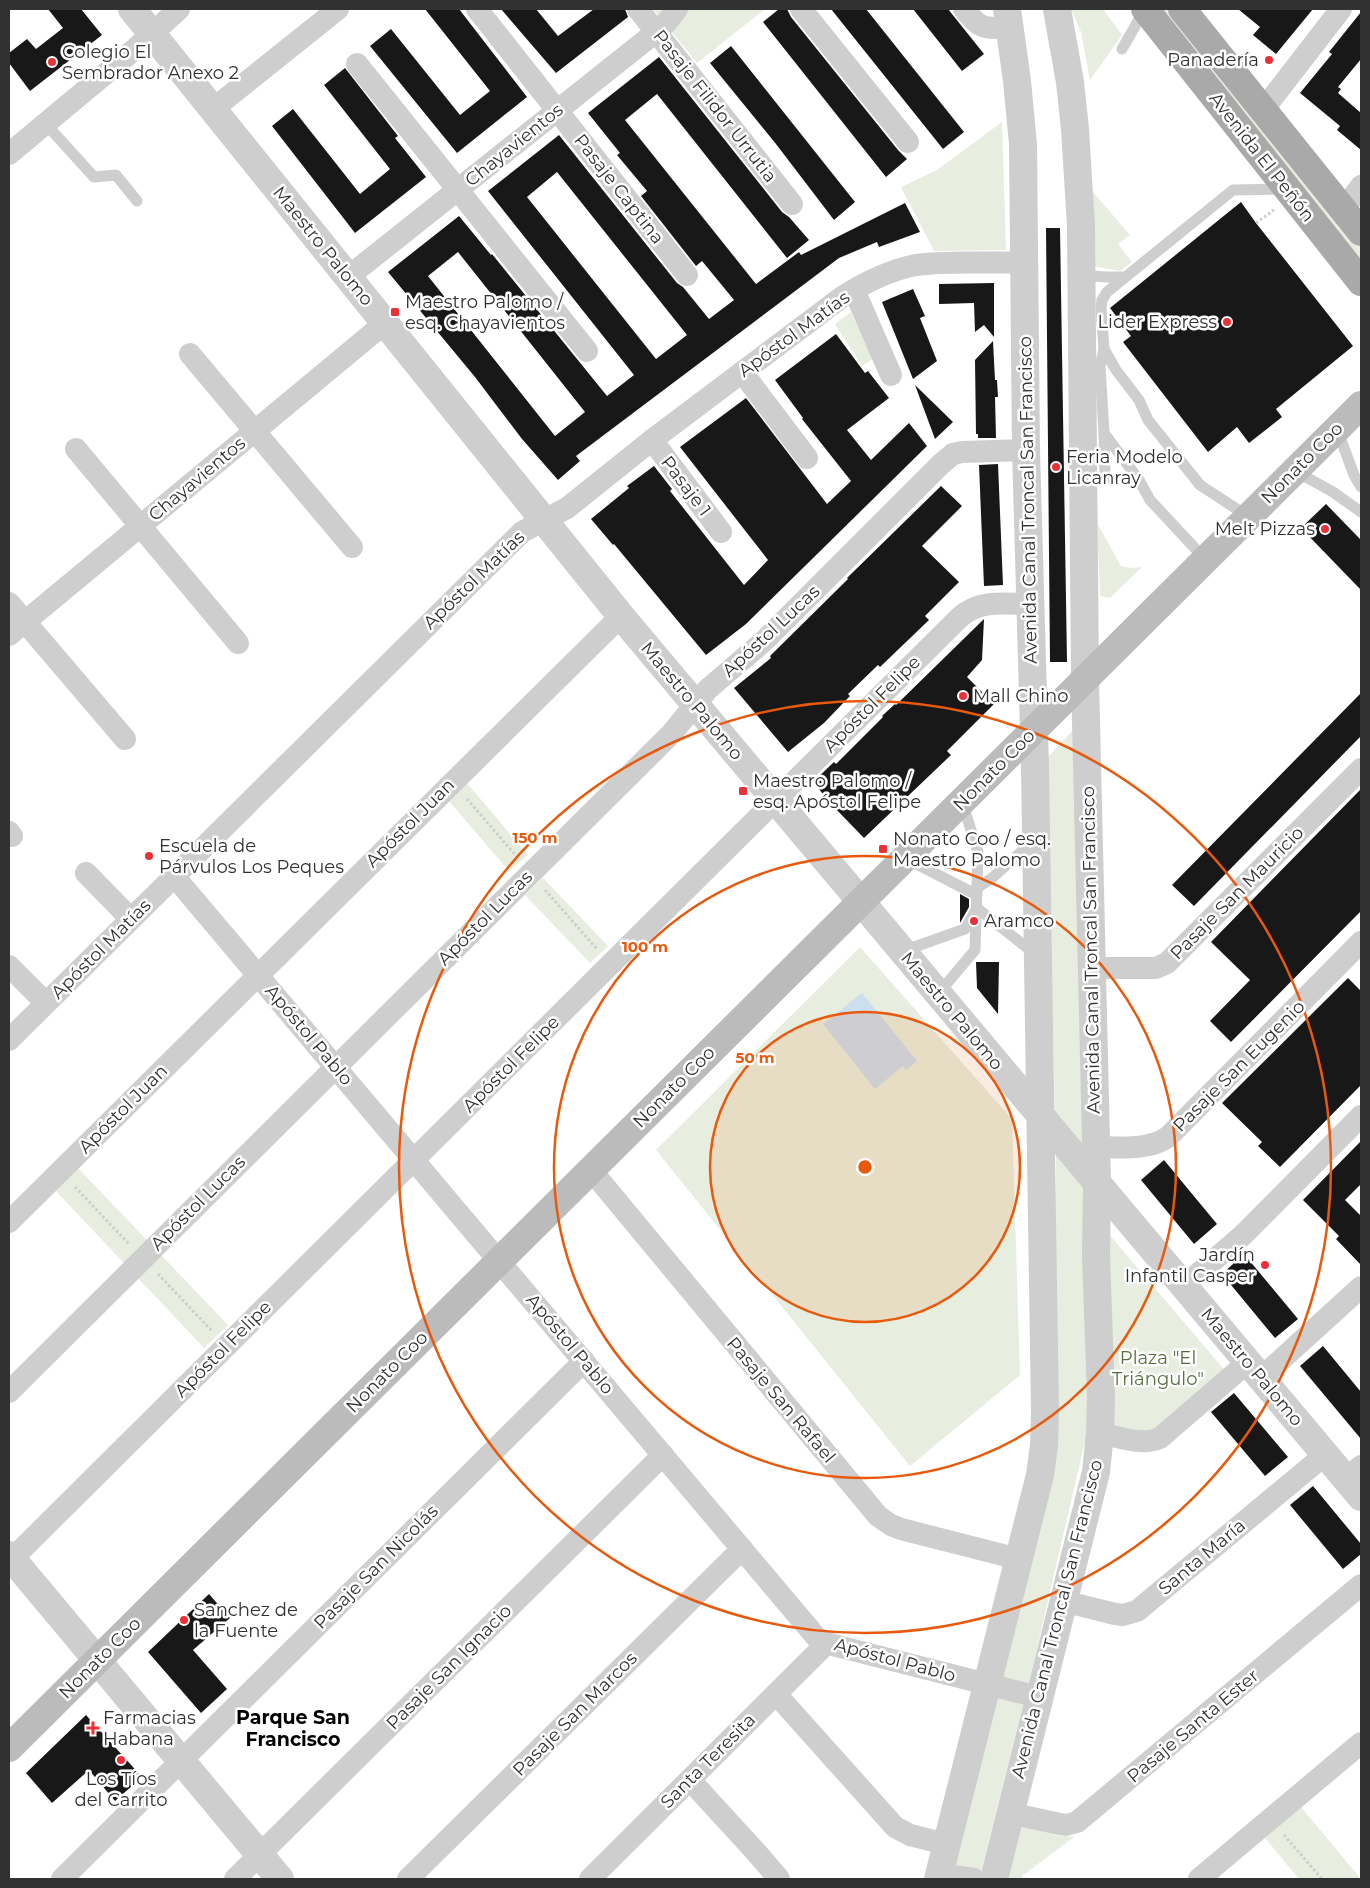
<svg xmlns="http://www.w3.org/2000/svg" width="1370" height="1888" font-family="Montserrat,sans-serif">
  <rect width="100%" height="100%" fill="#fff"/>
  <!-- green -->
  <g fill="#e7eedf">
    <path d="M 653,9 L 765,9 L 697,63 Z"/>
    <path d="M 1071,9 L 1103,9 L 1122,35 L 1090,80 L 1081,32 Z"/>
    <path d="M 1159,9 L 1173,9 L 1361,242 L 1361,264 Z"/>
    <path d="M 1002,122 L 1006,250 L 934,251 L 901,187 L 937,170 Z"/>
    <path d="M 1093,192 L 1130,235 L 1118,244 L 1132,262 L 1120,271 L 1092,266 Z"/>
    <path d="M 851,312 L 873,359 L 862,366 L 835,324 Z"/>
    <path d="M 1097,523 L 1121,566 L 1131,568 L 1142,567 L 1110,598 L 1100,596 Z"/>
    <path d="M 1075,728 L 1085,1112 L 1083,1187 L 1089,1424 L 1034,1661 L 979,1879 L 951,1879 L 994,1713 L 1037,1527 L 1053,1467 L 1056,1162 L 1047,758 Z"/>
    <path d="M 467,783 L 528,855 L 509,871 L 448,800 Z"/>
    <path d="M 543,878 L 608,946 L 590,963 L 525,895 Z"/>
    <path d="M 860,947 L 1012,1119 L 1020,1375 L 910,1466 L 656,1150 Z"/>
    <path d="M 77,1167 L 228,1325 L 204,1348 L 54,1189 Z"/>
    <path d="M 1107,1232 L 1228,1374 L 1159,1433 L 1109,1428 Z"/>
    <path d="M 1301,1807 L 1361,1879 L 1299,1879 L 1265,1838 Z"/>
    <path d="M 1020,1825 L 1057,1835 L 1074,1837 L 1022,1876 L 1024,1879 L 1005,1878 Z"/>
  </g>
  <!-- water -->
  <path fill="#cbdfee" d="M 862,993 L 917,1061 L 906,1070 L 903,1066 L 875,1089 L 823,1024 Z"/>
  <!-- building -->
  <g fill="#181818" fill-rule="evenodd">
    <path d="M 48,9 L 81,9 L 102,35 L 30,91 L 9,63 L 9,53 L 27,39 L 36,49 L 63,28 Z"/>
    <path d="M 425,9 L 459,9 L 527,97 L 457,153 L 370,46 L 391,29 L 460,115 L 490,91 Z"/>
    <path d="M 501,9 L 536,9 L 558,36 L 594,9 L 625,9 L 628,17 L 556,73 Z"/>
    <path d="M 779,9 L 787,9 L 791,17 L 898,150 L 907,159 L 886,177 L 763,22 Z"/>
    <path d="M 831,9 L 866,9 L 964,132 L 943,149 Z"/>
    <path d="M 913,9 L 948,9 L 984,54 L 962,71 Z"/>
    <path d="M 1238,9 L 1313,9 L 1276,54 L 1253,35 L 1260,27 Z"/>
    <path d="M 1361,12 L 1361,59 L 1338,87 L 1341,89 L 1338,93 L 1361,113 L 1361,150 L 1337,130 L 1340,126 L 1300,93 L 1332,54 L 1329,52 Z"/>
    <path d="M 731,46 L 855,202 L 834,220 L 776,144 L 710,63 Z"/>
    <path d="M 659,57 L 782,212 L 789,217 L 809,240 L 787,258 L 657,94 L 625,120 L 756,284 L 799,252 L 801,255 L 905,203 L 920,232 L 879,247 L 877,242 L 839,258 L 576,456 L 580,461 L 558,480 L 522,439 L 475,377 L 388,272 L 459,216 L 491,255 L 492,254 L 607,396 L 634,375 L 488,191 L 559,135 L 677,283 L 683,287 L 709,319 L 734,300 L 702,261 L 696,266 L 641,196 L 647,191 L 617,155 L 620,153 L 588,113 ZM 557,172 L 687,335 L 656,359 L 527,197 ZM 458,252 L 585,412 L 555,436 L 428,276 Z"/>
    <path d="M 345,68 L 398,136 L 395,138 L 426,177 L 355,233 L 272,126 L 293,109 L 360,194 L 390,169 L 324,85 Z"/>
    <path d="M 1241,202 L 1256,223 L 1353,346 L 1276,409 L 1282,417 L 1249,443 L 1237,427 L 1208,452 L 1123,342 L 1131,336 L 1110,308 Z"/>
    <path d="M 1046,228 L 1060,228 L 1067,662 L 1050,662 Z"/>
    <path d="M 994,283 L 994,337 L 984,325 L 975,332 L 974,303 L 939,304 L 939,284 Z"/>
    <path d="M 913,289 L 925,316 L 920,318 L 937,361 L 913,379 L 882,302 Z"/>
    <path d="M 836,334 L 865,373 L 868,371 L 889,398 L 847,430 L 871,460 L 909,423 L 927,446 L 746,624 L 706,655 L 614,544 L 613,545 L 591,519 L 629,488 L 627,486 L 654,466 L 672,489 L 670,491 L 744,585 L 768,560 L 680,447 L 746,398 L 827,504 L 851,481 L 802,419 L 803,418 L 775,380 Z"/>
    <path d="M 993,341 L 995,380 L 997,380 L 998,397 L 995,397 L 996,438 L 978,438 L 978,434 L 976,434 L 975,360 Z"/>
    <path d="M 915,385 L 953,422 L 935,439 Z"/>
    <path d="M 998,464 L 1003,585 L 984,586 L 979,465 Z"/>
    <path d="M 941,486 L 962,506 L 922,546 L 959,582 L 925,616 L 929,620 L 880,667 L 878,665 L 848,694 L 850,696 L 824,723 L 788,752 L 734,688 L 771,658 L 770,656 L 848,579 L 847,578 Z"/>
    <path d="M 1326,504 L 1361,540 L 1361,590 L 1301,528 Z"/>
    <path d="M 984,619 L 982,660 L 967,677 L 994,704 L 947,751 L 951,755 L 864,838 L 832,805 L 813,782 L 834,762 L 836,764 L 883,717 L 882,716 L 895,704 L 896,705 Z"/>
    <path d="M 1361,693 L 1361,736 L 1194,906 L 1172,885 Z"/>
    <path d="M 1361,789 L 1361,911 L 1231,1042 L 1210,1021 L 1250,980 L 1211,942 Z"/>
    <path d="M 960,894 L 969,899 L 969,907 L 960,923 Z"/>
    <path d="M 976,962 L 999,962 L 998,1014 L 977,988 Z"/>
    <path d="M 1348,978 L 1361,991 L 1361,1085 L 1280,1167 L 1258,1146 L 1262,1142 L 1222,1103 Z"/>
    <path d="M 1361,1141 L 1361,1184 L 1345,1200 L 1361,1216 L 1361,1265 L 1336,1239 L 1339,1236 L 1303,1200 Z"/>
    <path d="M 1164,1160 L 1217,1224 L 1194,1244 L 1141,1180 Z"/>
    <path d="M 1244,1254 L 1298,1319 L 1275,1338 L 1222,1274 Z"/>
    <path d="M 1323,1346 L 1361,1392 L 1361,1439 L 1300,1366 Z"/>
    <path d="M 1234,1393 L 1288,1457 L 1265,1476 L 1211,1412 Z"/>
    <path d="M 1313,1486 L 1361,1544 L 1361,1554 L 1343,1569 L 1290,1505 Z"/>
    <path d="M 209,1594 L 230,1618 L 193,1650 L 227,1689 L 201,1713 L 148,1652 Z"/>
    <path d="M 86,1715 L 142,1777 L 115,1801 L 89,1770 L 52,1803 L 26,1773 Z"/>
  </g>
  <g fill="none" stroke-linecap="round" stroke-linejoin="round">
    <!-- path -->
    <g stroke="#cecece" stroke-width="3" stroke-dasharray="2.5 2.5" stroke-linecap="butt">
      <path d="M 1256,223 L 1274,210"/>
      <path d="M 467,799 L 518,858"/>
      <path d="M 545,890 L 597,949"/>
      <path d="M 75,1187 L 129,1244"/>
      <path d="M 158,1274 L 212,1331"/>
      <path d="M 1284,1835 L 1322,1879"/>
    </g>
    <!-- service -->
    <g stroke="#cecece" stroke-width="11">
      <path d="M 1122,49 L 1145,9"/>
      <path d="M 45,123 L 94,177 L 116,175 L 137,201"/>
      <path d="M 1082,275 L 1105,277 L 1125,277"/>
      <path d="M 1104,349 L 1116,370 L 1139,400 L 1148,420 L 1200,485 L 1249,517"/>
      <path d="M 1337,429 L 1354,475 L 1361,487"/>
      <path d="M 1104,433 L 1139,480 L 1150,500 L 1205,559"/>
      <path d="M 1295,471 L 1333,492 L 1361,512"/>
      <path d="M 1083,480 L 1105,479 L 1104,433 L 1100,366 L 1104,349 L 1101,308 L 1102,300 L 1107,292 L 1233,190 L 1283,189"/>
      <path d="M 905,858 L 977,895"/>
      <path d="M 977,888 L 992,878 L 1033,841"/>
      <path d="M 903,951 L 965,929 L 977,908 L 1035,954"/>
      <path d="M 938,994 L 975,950 L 978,852 L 962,802"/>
    </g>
    <!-- minor -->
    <g stroke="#cecece" stroke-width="22">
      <path d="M 477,9 L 687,275"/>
      <path d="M 638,9 L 792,204"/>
      <path d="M 801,9 L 908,142"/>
      <path d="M 964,9 C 981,30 983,28 1010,28"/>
      <path d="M 357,64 L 587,351"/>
      <path d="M 213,109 L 338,9"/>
      <path d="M 1263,110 L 1341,9"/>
      <path d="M 9,154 L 135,49 L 179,9"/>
      <path d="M 1343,210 L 1361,186"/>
      <path d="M 348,277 L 656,32 L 666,23 L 677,9"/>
      <path d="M 854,290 L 891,375"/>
      <path d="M 190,354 L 352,547"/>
      <path d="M 742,372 L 807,458"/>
      <path d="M 652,440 L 721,532"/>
      <path d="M 76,449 L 238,643"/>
      <path d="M 9,603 L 125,739"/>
      <path d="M 9,635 L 385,323"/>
      <path d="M 9,832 L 12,836"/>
      <path d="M 86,873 L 131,919"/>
      <path d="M 174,876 L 817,1638 L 833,1645 L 1038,1697"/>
      <path d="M 9,966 L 46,1003"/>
      <path d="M 1092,968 L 1156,968 L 1167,963 L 1361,769"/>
      <path d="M 9,1040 L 522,532 L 567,508 L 652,440 L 842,297 C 864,283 890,270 916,265 C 951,260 989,264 1024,262"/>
      <path d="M 1096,1147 C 1120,1147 1147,1151 1168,1137 L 1361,942"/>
      <path d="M 591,1170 L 878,1516 L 891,1525 L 901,1529 L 1019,1559"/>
      <path d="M 9,1222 L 621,616"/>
      <path d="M 1184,1286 L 1243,1235 L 1361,1116"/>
      <path d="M 1261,1378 L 1361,1287"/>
      <path d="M 9,1392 L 672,733 L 708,689 L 764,641 L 941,464 L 953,454 L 962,452 L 1026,450"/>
      <path d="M 1100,1433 C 1119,1437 1142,1446 1160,1438 L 1248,1362"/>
      <path d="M 1346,1478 L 1361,1466"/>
      <path d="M 9,1562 L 959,618 C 979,599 1005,604 1030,604"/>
      <path d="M 1063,1601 L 1115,1614 L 1123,1615 L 1137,1611 L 1326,1454"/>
      <path d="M 776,1694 L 895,1827 L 910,1835 L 946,1844"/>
      <path d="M 690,1780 L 756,1852 L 779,1879"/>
      <path d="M 1009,1813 L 1060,1824 L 1066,1825 L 1077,1822 L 1361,1585"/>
      <path d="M 939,1874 L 974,1879"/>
      <path d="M 62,1879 L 584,1361"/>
      <path d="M 235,1879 L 663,1455"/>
      <path d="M 408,1879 L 742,1549"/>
      <path d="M 590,1879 L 827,1643"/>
      <path d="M 1199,1879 L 1361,1743"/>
    </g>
    <!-- tertiary -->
    <g stroke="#cecece" stroke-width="28">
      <path d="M 132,9 L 621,616 L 1361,1497"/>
      <path d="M 9,1555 L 280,1879"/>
      <path d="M 938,1879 L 1040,1475 L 1044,1446 L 1045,1412 L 1035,767 L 1026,450 L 1023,144 L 1017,81 L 1007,9"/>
      <path d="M 994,1879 L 1096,1472 L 1100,1433 L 1101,1397 L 1096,1256 L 1097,1183 L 1085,679 L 1081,226 L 1075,129 L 1070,82 L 1057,9"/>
    </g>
    <!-- secondary -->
    <path stroke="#bbb" stroke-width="28" d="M 9,1748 L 1361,405"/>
    <!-- primary -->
    <g stroke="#a9a9a9" stroke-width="28">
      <path d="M 1145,9 L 1361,282"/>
      <path d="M 1182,9 L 1361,232"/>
    </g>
  </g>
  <!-- distance rings -->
  <circle cx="865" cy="1167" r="155" fill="#e8590c" fill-opacity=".12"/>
  <g fill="none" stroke="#e8590c" stroke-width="2.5">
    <circle cx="865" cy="1167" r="155"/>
    <circle cx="865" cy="1167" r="311"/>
    <circle cx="865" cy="1167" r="466"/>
  </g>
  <!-- markers -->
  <g fill="#ea3138" stroke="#fff" stroke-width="2">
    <circle cx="1269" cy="60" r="5"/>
    <circle cx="52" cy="62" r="5"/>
    <rect x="390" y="307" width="10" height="10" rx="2.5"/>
    <circle cx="1227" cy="322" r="5"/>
    <circle cx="1056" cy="467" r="5"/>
    <circle cx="1325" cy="529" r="5"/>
    <circle cx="963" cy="696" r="5"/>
    <rect x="738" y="786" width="10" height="10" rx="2.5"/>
    <rect x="878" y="844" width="10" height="10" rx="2.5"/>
    <circle cx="149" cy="856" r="5"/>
    <circle cx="974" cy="921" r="5"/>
    <circle cx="1265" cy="1265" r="5"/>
    <circle cx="184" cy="1620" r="5"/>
    <path d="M90.5 1720.5h5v5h5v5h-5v5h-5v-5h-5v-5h5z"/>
    <circle cx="121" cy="1760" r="5"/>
  </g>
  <g text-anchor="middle" stroke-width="5" stroke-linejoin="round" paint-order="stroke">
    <!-- poi labels -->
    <g font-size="18" fill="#313131" stroke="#fff" text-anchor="start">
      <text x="62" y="58">Colegio El<tspan x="62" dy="21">Sembrador Anexo 2</tspan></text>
      <text x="1259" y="66" text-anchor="end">Panadería</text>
      <text x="405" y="308">Maestro Palomo /<tspan x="405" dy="21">esq. Chayavientos</tspan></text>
      <text x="1217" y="328" text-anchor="end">Lider Express</text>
      <text x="1066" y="463">Feria Modelo<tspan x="1066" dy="21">Licanray</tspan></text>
      <text x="1315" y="535" text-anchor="end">Melt Pizzas</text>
      <text x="973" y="702">Mall Chino</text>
      <text x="753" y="787">Maestro Palomo /<tspan x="753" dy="21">esq. Apóstol Felipe</tspan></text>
      <text x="893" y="845">Nonato Coo / esq.<tspan x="893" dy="21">Maestro Palomo</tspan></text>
      <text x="159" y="852">Escuela de<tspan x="159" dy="21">Párvulos Los Peques</tspan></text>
      <text x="984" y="927">Aramco</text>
      <text x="1255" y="1261" text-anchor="end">Jardín<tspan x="1255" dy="21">Infantil Casper</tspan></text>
      <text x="194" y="1616">Sanchez de<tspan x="194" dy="21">la Fuente</tspan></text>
      <text x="103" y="1724">Farmacias<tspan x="103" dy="21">Habana</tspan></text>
      <text x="121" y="1785" text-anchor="middle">Los Tíos<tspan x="121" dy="21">del Carrito</tspan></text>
    </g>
    <!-- street labels -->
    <g font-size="18" fill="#313131" stroke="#fff">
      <text transform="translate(715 106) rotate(52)" y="6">Pasaje Filidor Urrutia</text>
      <text transform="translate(514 145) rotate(-39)" y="6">Chayavientos</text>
      <text transform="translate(1262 157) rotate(52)" y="6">Avenida El Peñón</text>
      <text transform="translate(619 189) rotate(52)" y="6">Pasaje Captina</text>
      <text transform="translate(323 246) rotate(51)" y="6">Maestro Palomo</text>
      <text transform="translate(794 334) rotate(-36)" y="6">Apóstol Matías</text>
      <text transform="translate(1302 463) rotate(-45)" y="6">Nonato Coo</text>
      <text transform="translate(197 479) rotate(-40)" y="6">Chayavientos</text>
      <text transform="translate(686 486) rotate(53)" y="6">Pasaje 1</text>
      <text transform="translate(1028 500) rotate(-91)" y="6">Avenida Canal Troncal San Francisco</text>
      <text transform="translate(474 580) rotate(-44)" y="6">Apóstol Matías</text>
      <text transform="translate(771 631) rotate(-43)" y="6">Apóstol Lucas</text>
      <text transform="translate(692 701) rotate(50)" y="6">Maestro Palomo</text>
      <text transform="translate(872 704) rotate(-45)" y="6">Apóstol Felipe</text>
      <text transform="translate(994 770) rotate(-45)" y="6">Nonato Coo</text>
      <text transform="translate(410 823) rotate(-45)" y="6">Apóstol Juan</text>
      <text transform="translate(1237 893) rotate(-45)" y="6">Pasaje San Mauricio</text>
      <text transform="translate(485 918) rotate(-45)" y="6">Apóstol Lucas</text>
      <text transform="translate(101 949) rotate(-45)" y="6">Apóstol Matías</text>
      <text transform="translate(1091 950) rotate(-91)" y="6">Avenida Canal Troncal San Francisco</text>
      <text transform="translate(952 1011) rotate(50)" y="6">Maestro Palomo</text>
      <text transform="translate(309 1035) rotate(50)" y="6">Apóstol Pablo</text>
      <text transform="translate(511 1064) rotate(-45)" y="6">Apóstol Felipe</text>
      <text transform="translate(1239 1066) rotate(-45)" y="6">Pasaje San Eugenio</text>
      <text transform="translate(674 1087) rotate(-45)" y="6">Nonato Coo</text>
      <text transform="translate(123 1109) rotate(-45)" y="6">Apóstol Juan</text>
      <text transform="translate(198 1203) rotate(-45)" y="6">Apóstol Lucas</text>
      <text transform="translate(570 1344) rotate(50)" y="6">Apóstol Pablo</text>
      <text transform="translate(223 1349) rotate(-45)" y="6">Apóstol Felipe</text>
      <text transform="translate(1252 1367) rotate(50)" y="6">Maestro Palomo</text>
      <text transform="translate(387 1372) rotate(-45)" y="6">Nonato Coo</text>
      <text transform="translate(781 1400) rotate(50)" y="6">Pasaje San Rafael</text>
      <text transform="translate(1202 1557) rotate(-40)" y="6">Santa María</text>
      <text transform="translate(376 1567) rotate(-45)" y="6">Pasaje San Nicolás</text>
      <text transform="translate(1057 1619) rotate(-76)" y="6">Avenida Canal Troncal San Francisco</text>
      <text transform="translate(100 1658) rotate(-45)" y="6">Nonato Coo</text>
      <text transform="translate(895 1660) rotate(15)" y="6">Apóstol Pablo</text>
      <text transform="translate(449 1667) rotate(-45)" y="6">Pasaje San Ignacio</text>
      <text transform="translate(575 1714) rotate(-45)" y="6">Pasaje San Marcos</text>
      <text transform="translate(1193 1726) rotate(-40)" y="6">Pasaje Santa Ester</text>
      <text transform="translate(708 1761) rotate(-45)" y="6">Santa Teresita</text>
    </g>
    <!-- park labels -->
    <g font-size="18" fill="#526f3c" stroke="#fff">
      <text x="1158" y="1364">Plaza "El<tspan x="1158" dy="21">Triángulo"</tspan></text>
    </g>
    <!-- neighbourhood labels -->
    <g font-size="19" font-weight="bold" fill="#000" stroke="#fff">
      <text x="293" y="1724">Parque San<tspan x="293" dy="22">Francisco</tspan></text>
    </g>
  </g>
  <circle cx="865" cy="1167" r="8" fill="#e8590c" stroke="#fff" stroke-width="2.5"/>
  <g font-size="15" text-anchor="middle" font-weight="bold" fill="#e8590c" stroke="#fff" stroke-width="5" stroke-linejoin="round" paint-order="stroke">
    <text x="535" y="843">150 m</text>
    <text x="645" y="952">100 m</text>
    <text x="755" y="1063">50 m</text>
  </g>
  <!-- border -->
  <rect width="1370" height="1888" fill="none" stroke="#313131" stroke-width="20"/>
</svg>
